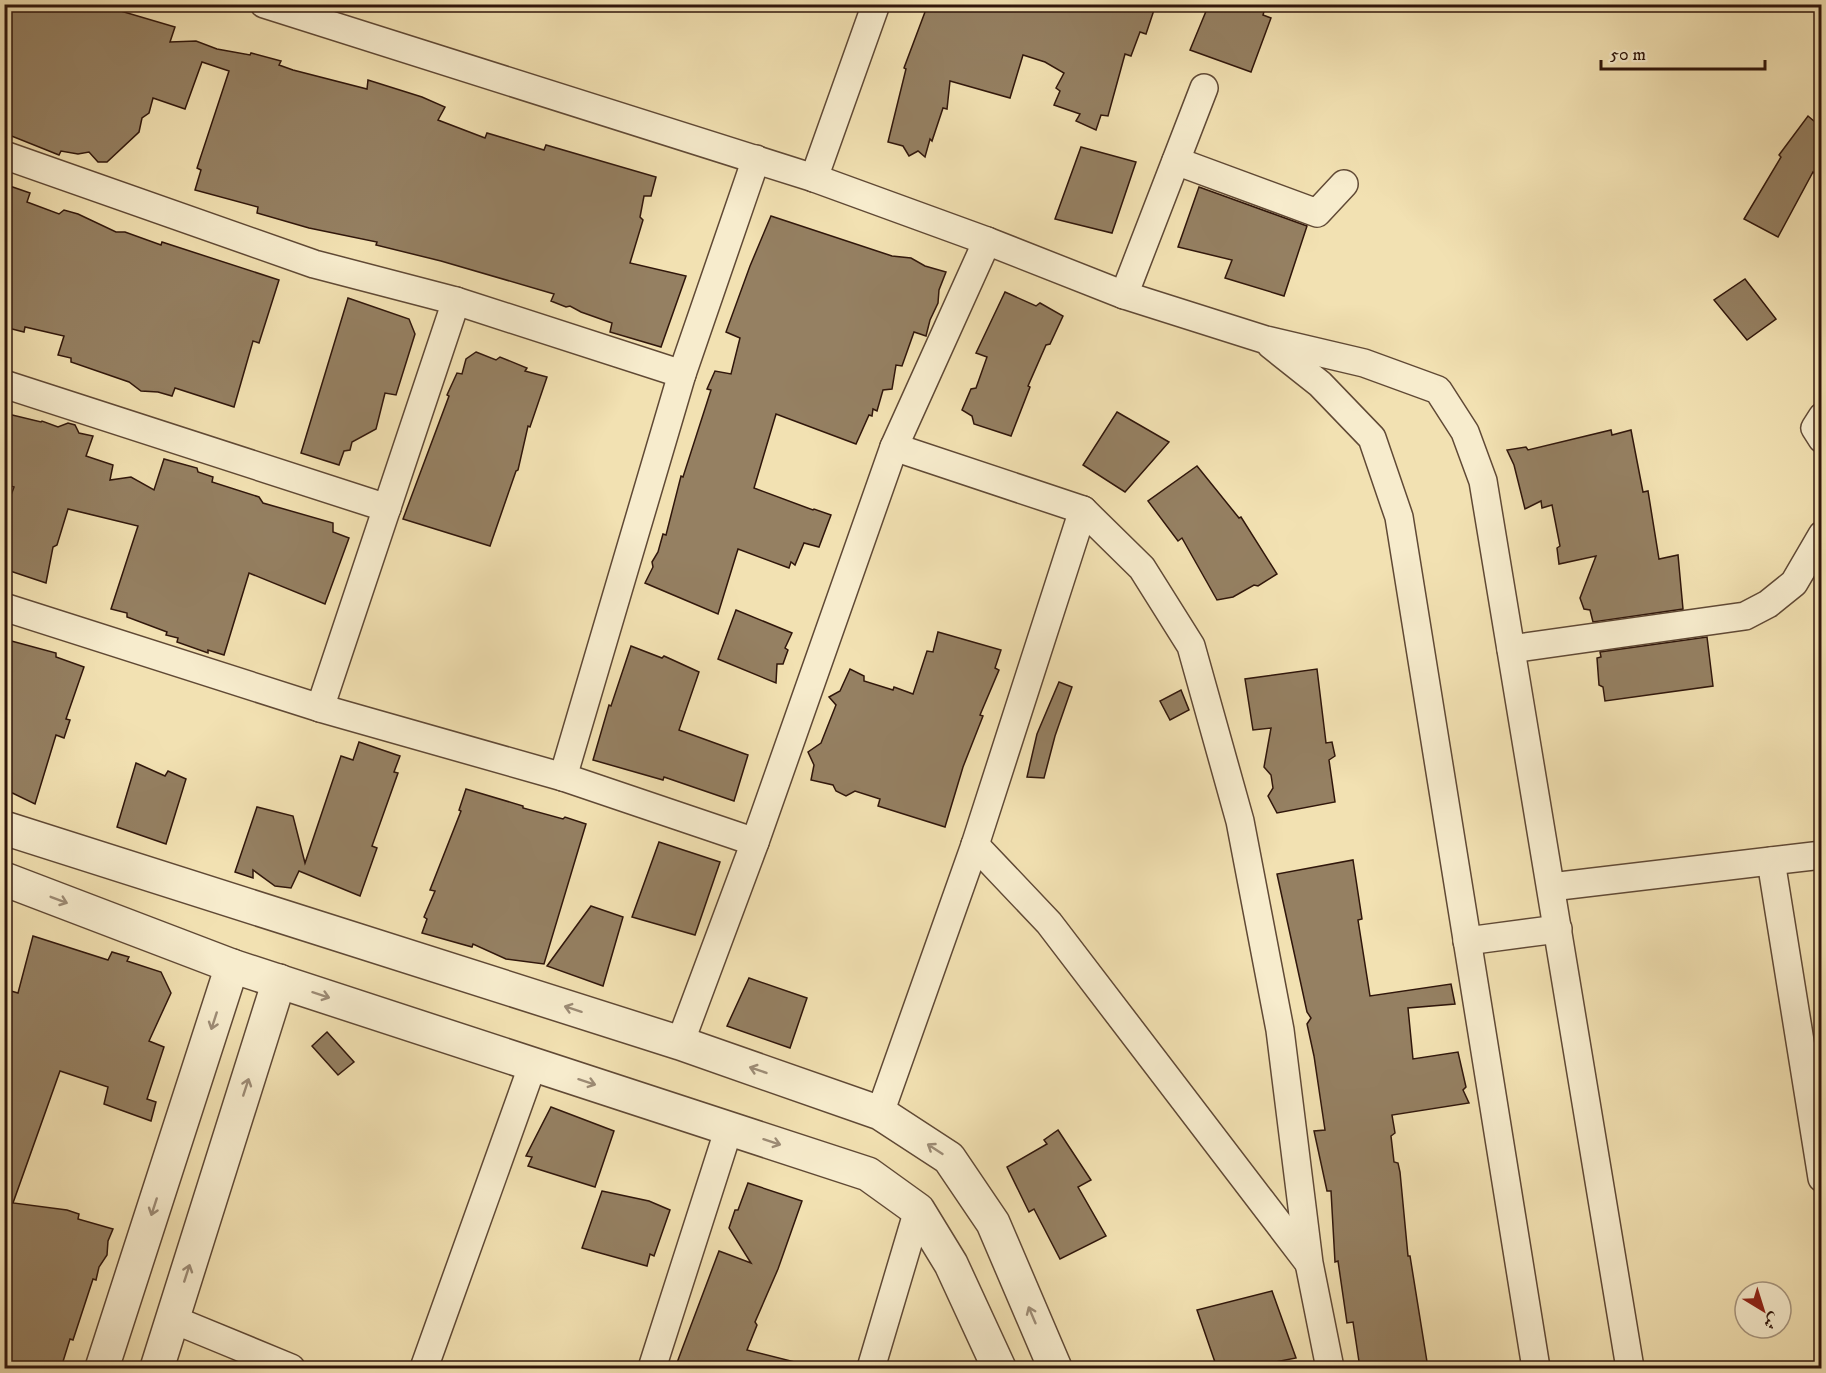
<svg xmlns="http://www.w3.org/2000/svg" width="1826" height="1373" font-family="'IM FELL DW Pica',Amiri,serif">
  <rect width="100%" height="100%" fill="#f2e1b2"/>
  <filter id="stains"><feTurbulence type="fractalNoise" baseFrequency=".00333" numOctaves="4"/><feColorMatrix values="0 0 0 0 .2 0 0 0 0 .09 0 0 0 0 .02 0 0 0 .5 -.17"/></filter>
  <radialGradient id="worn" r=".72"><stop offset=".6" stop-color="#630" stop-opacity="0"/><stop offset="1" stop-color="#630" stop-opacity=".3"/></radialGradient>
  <!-- building -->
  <g fill="#958062" stroke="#30160b" stroke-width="1.5">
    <path d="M 4,4 L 97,4 L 175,27 L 170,42 L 196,41 L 217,49 L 250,55 L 251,53 L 281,61 L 279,65 L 293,70 L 367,89 L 368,80 L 422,97 L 445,107 L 438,120 L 485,138 L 487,133 L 544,150 L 546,145 L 656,177 L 651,196 L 644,196 L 640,217 L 643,220 L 630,263 L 686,276 L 661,347 L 610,332 L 612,323 L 581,312 L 570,306 L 566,307 L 551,301 L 554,294 L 441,261 L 376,245 L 377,242 L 309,228 L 257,213 L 258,207 L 195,190 L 201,170 L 197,168 L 229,71 L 202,62 L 185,109 L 153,98 L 149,113 L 142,118 L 139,132 L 107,162 L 98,162 L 89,152 L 78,154 L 61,151 L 59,155 L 4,133 Z"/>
    <path d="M 928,4 L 1156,4 L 1146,34 L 1140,32 L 1131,56 L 1125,54 L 1108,116 L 1101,115 L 1096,130 L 1076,121 L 1080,114 L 1054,105 L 1060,91 L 1056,88 L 1064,73 L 1045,62 L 1023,55 L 1010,98 L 950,81 L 947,109 L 943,108 L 932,141 L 930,139 L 925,157 L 918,151 L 909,156 L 903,146 L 888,142 L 906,69 L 904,68 Z"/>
    <path d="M 1209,4 L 1266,4 L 1263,15 L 1271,18 L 1251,72 L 1190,50 Z"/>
    <path d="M 1808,116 L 1821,127 L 1821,180 L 1813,172 L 1778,237 L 1744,219 L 1781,157 L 1779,155 Z"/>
    <path d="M 1081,147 L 1136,162 L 1112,233 L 1055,219 Z"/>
    <path d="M 4,184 L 30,193 L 27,202 L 59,214 L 64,210 L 78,214 L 116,232 L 125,232 L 161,245 L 162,242 L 279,280 L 259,343 L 253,341 L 234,407 L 175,388 L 172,396 L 158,392 L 141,391 L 129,382 L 71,362 L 71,358 L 58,355 L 64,336 L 25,327 L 24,332 L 4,327 Z"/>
    <path d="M 1199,187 L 1307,226 L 1284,296 L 1225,278 L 1232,260 L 1178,247 Z"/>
    <path d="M 771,216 L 892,256 L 911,258 L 925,266 L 946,272 L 939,290 L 938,303 L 930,320 L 926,336 L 914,332 L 902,366 L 896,365 L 892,389 L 883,390 L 877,411 L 873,409 L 872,416 L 869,415 L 856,444 L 776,414 L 754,488 L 813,510 L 814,509 L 831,515 L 819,547 L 804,543 L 795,565 L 791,562 L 789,568 L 738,549 L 718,614 L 645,583 L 653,567 L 652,562 L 658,552 L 663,534 L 666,535 L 681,476 L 683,477 L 711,390 L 707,389 L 715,371 L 731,374 L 740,338 L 726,332 L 750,266 Z"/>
    <path d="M 1745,279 L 1776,319 L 1747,340 L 1714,300 Z"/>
    <path d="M 1005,292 L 1036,306 L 1040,303 L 1063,316 L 1050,344 L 1046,345 L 1028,386 L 1030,387 L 1011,436 L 974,424 L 972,416 L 962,410 L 971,389 L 976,388 L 987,357 L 976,353 Z"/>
    <path d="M 348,298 L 409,319 L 415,334 L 396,395 L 385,393 L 376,429 L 352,442 L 350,450 L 344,451 L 339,465 L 301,453 Z"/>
    <path d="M 476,352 L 496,360 L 500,357 L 527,368 L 525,371 L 547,377 L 530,427 L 528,426 L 518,470 L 516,471 L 490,546 L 403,519 L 449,396 L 447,395 L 457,373 L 462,374 L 466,359 Z"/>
    <path d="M 1117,412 L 1169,442 L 1125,492 L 1083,465 Z"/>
    <path d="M 4,413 L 41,422 L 42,421 L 58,427 L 68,423 L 75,425 L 79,433 L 93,436 L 86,456 L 113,465 L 110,480 L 131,477 L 154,490 L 164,459 L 197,468 L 198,472 L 213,477 L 212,482 L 259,497 L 263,503 L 333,523 L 333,532 L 349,538 L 325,604 L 249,573 L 224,655 L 208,650 L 208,653 L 177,642 L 178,638 L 166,635 L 167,632 L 127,617 L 127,613 L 111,609 L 138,526 L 68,509 L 57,545 L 53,547 L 46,583 L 4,569 L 4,514 L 14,487 L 4,484 Z"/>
    <path d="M 1611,430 L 1612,435 L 1631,430 L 1643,492 L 1648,491 L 1659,559 L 1678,555 L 1683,609 L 1593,622 L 1590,610 L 1584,609 L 1580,598 L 1596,556 L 1559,564 L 1557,548 L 1560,546 L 1552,505 L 1542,508 L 1541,501 L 1525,509 L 1514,465 L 1507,450 L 1526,447 L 1528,450 Z"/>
    <path d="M 1197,466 L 1239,518 L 1241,517 L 1277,574 L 1258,586 L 1254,585 L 1233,597 L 1217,600 L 1182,538 L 1178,541 L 1148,501 Z"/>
    <path d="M 736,610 L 792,633 L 785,648 L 788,650 L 783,664 L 777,664 L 776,683 L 718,659 Z"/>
    <path d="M 938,632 L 1001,650 L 995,668 L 999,670 L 980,715 L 983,716 L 963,767 L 945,827 L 878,806 L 880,799 L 855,791 L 846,796 L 836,791 L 833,785 L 811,780 L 814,765 L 808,752 L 821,743 L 836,705 L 829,697 L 840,691 L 850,669 L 864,676 L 864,681 L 893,690 L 894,687 L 913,694 L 927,651 L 933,652 Z"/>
    <path d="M 1707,637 L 1713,686 L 1605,701 L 1603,687 L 1599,685 L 1597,658 L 1601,657 L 1600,652 Z"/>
    <path d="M 4,639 L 56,653 L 56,657 L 84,667 L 66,719 L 70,720 L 64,738 L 56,735 L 35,804 L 4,789 Z"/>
    <path d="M 631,646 L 662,658 L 664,656 L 699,672 L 679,730 L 748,755 L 734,801 L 664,777 L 663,780 L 593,760 L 609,705 L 611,706 Z"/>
    <path d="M 1317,669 L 1326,743 L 1332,742 L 1335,756 L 1329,760 L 1335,802 L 1277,813 L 1268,796 L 1273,788 L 1271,775 L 1264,767 L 1271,728 L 1253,730 L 1245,679 Z"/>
    <path d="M 1059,682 L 1072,687 L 1055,736 L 1044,778 L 1027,777 L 1037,734 Z"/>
    <path d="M 1181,690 L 1189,710 L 1170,720 L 1160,701 Z"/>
    <path d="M 359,742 L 400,756 L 394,772 L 398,773 L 372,846 L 377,848 L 360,896 L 299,871 L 291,888 L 275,886 L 253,870 L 253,878 L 235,872 L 257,807 L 293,816 L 305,863 L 341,756 L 353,760 Z"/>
    <path d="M 136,763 L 165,776 L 168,771 L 186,779 L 166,844 L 117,827 Z"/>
    <path d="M 466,789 L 523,806 L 523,808 L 563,819 L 565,817 L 586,824 L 544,964 L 506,959 L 473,944 L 472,947 L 422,933 L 427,919 L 424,917 L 435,891 L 430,890 L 461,811 L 459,810 Z"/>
    <path d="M 659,842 L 720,862 L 695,935 L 632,917 Z"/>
    <path d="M 1353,860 L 1362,919 L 1358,920 L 1370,996 L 1451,984 L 1455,1004 L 1408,1008 L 1413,1059 L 1458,1052 L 1466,1087 L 1463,1090 L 1469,1103 L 1392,1115 L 1395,1133 L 1391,1136 L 1394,1162 L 1398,1163 L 1400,1172 L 1408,1256 L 1410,1256 L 1428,1368 L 1360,1368 L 1353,1322 L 1347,1323 L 1338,1261 L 1335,1262 L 1331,1191 L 1327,1191 L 1314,1131 L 1325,1130 L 1314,1056 L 1307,1024 L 1311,1018 L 1307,1012 L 1277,874 Z"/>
    <path d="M 591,906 L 623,917 L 603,986 L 547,966 Z"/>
    <path d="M 33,936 L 108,960 L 112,952 L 129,957 L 127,961 L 161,972 L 171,993 L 149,1041 L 164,1047 L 147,1099 L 156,1102 L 151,1121 L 104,1104 L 108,1087 L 60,1071 L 13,1203 L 67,1210 L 79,1214 L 78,1219 L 113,1229 L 108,1241 L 107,1255 L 99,1267 L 96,1280 L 93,1279 L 73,1340 L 70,1339 L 61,1368 L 4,1368 L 4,989 L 18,993 Z"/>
    <path d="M 749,978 L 807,998 L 790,1048 L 727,1026 Z"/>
    <path d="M 327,1032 L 354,1062 L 338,1075 L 312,1046 Z"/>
    <path d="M 551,1107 L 614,1131 L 595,1187 L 528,1166 L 532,1157 L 526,1156 Z"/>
    <path d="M 1058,1130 L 1091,1180 L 1078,1187 L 1106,1236 L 1060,1259 L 1034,1209 L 1029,1212 L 1007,1167 L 1047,1144 L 1044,1140 Z"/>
    <path d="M 748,1183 L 802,1201 L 778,1269 L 755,1322 L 757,1325 L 747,1350 L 795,1362 L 794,1368 L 675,1368 L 719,1251 L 751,1263 L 729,1228 L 735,1210 L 738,1210 Z"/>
    <path d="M 602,1191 L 649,1201 L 670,1210 L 654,1256 L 650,1254 L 647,1266 L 582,1248 Z"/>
    <path d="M 1272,1291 L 1296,1358 L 1245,1368 L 1217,1368 L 1197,1310 Z"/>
  </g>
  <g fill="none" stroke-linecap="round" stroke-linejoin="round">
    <!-- minor casing -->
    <g stroke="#604935" stroke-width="30">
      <g id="minor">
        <path d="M 264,4 L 814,178 L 987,241 L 1124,295 L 1266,340 L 1364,363 L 1438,390 L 1465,432 L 1483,481 L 1630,1368"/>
        <path d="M 4,155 L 314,264 L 456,301 L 682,374"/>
        <path d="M 1176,161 L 1317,213 L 1344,184"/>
        <path d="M 814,178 L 876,4"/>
        <path d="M 1124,295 L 1204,88"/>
        <path d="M 1271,345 L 1320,384 L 1372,438 L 1399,517 L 1536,1368"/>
        <path d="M 4,384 L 387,508"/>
        <path d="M 1822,417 L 1815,428 L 1822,439"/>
        <path d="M 894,447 L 1083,510 L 1142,568 L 1191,646 L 1240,821 L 1280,1030 L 1309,1263 L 1330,1368"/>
        <path d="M 4,607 L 320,708 L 563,777 L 755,842"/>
        <path d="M 1511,649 L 1745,616 L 1768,604 L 1794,583 L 1822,535"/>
        <path d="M 320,708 L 456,301"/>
        <path d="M 563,777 L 682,374 L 756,159"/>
        <path d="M 975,845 L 1049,923 L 1308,1262"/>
        <path d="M 1771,861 L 1822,1178"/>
        <path d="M 1551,887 L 1822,855"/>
        <path d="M 1467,941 L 1558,929"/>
        <path d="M 680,1043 L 755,842 L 894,447 L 987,241"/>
        <path d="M 880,1113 L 975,845 L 1083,510"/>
        <path d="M 172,1319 L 291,1368"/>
        <path d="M 424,1368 L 533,1064"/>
        <path d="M 652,1368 L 729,1128"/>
        <path d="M 871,1368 L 918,1210"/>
      </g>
    </g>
    <!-- tertiary casing -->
    <g stroke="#604935" stroke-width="36">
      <g id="tertiary">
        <path d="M 4,828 L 680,1043 L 880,1113 L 949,1158 L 993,1223 L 1055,1368"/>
        <path d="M 4,879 L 232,966 L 868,1174 L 918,1210 L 951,1264 L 999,1368"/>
        <path d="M 102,1368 L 232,966"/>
        <path d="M 157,1368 L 279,981"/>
      </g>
    </g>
    <!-- minor -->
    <use href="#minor" stroke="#f7eccd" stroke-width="27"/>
    <!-- tertiary -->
    <use href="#tertiary" stroke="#f7eccd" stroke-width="33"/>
  </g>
  <!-- one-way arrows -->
  <defs><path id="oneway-shaft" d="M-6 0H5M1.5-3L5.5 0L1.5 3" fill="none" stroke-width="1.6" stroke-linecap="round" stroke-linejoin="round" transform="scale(1.5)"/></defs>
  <g stroke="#9d8c76">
    <use href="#oneway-shaft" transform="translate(59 900) rotate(21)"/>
    <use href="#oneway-shaft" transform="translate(321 995) rotate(18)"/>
    <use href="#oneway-shaft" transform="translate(573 1009) rotate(-162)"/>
    <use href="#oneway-shaft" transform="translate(214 1021) rotate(108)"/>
    <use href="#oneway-shaft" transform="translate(758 1070) rotate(-161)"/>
    <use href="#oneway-shaft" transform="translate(587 1082) rotate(18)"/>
    <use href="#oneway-shaft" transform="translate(246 1087) rotate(-72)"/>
    <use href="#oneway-shaft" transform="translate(772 1142) rotate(18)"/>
    <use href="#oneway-shaft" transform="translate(935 1149) rotate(-147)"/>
    <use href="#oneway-shaft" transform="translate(154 1207) rotate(108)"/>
    <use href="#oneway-shaft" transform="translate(187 1273) rotate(-72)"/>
    <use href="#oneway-shaft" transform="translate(1032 1315) rotate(-113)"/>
  </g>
  <!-- margin -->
  <rect width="1826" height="1373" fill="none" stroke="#f2e1b2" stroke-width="24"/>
  <rect x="6" y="6" width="1814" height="1361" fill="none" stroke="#30160b" stroke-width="3"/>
  <rect x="12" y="12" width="1802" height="1349" fill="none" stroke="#30160b" stroke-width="1.5"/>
  <!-- north arrow -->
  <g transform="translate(1763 1310) rotate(142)"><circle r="28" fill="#f7eccd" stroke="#a7967f" stroke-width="1.5"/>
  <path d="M0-4.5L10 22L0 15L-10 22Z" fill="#8f2418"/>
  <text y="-9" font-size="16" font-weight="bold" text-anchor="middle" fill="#30160b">ش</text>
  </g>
  <!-- scale -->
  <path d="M1601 60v9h164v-9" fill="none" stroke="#30160b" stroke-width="3"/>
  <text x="1610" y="60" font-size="18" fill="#30160b" stroke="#f7eccd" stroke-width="4.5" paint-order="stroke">50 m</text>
  <rect width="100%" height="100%" filter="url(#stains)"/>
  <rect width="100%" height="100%" fill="url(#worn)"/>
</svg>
